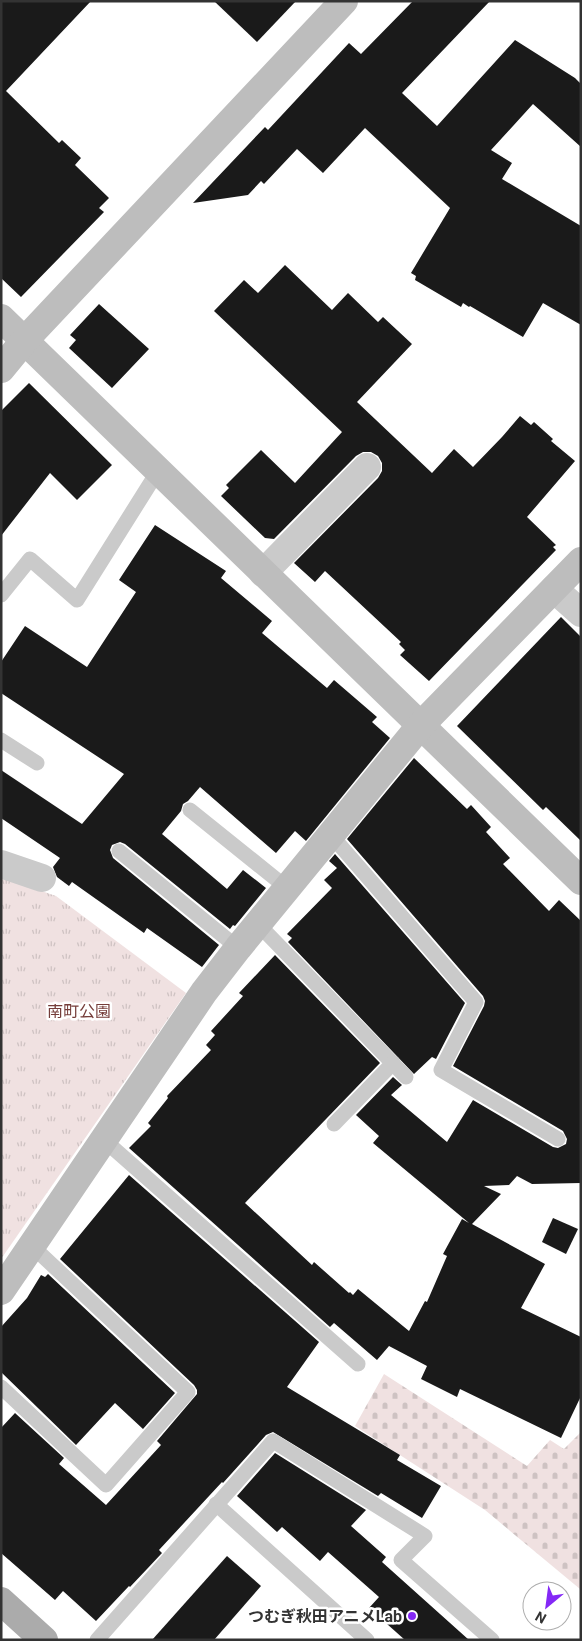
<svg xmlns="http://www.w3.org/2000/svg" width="582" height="1641" font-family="Roboto,'Noto Sans JP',sans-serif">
  <defs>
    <pattern id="cemetery-stones" width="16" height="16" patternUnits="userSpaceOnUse" patternTransform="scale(1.25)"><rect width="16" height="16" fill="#f0e1e1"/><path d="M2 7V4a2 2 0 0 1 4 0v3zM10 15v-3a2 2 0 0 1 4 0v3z" fill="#cec2c2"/></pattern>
    <pattern id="park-tufts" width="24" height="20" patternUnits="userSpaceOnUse" patternTransform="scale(1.25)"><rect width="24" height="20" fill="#f0e1e1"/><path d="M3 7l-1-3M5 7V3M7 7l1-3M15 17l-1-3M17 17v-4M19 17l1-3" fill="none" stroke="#cec2c2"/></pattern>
  </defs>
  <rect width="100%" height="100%" fill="#fff"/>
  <!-- cemetery -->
  <path fill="url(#cemetery-stones)" d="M 384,1374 L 527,1466 L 550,1440 L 564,1449 L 581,1432 L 580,1589 L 485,1510 L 355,1426 Z"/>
  <!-- park -->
  <path fill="url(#park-tufts)" d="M 1,877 L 56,896 L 186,993 L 1,1259 Z"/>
  <!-- building -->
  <g fill="#1a1a1a">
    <path d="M 1,1 L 91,1 L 6,91 L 59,143 L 62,140 L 81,158 L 75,165 L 109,198 L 99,208 L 104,212 L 21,297 L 1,278 Z"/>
    <path d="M 214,1 L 296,1 L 257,42 Z"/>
    <path d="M 413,1 L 490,1 L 402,93 L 437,126 L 515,40 L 575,78 L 581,84 L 581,147 L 533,104 L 491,150 L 512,163 L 502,179 L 581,226 L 581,325 L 543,303 L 523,337 L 470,306 L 469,307 L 463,303 L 461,307 L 415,280 L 416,276 L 411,273 L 450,208 L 365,128 L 323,173 L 297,149 L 264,184 L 261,181 L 248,195 L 193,203 L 265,127 L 268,130 L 349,43 L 361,54 Z"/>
    <path d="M 285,265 L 332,310 L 348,293 L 378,322 L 383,317 L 412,344 L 357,402 L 432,473 L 454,449 L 473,467 L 502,437 L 520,416 L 531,425 L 534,422 L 553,439 L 551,441 L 575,461 L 527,517 L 556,545 L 553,547 L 556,550 L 429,681 L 400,655 L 405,650 L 399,644 L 401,642 L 325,571 L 315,582 L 294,563 L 378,478 L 382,471 L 382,463 L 378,456 L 371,452 L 363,452 L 356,456 L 274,539 L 265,538 L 221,496 L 229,488 L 226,485 L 261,450 L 295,483 L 342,432 L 214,311 L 244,280 L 258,293 Z"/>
    <path d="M 99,304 L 149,349 L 112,388 L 69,348 L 76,340 L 70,335 Z"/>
    <path d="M 29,383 L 112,465 L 77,500 L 50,473 L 1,536 L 1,411 Z"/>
    <path d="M 155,525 L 226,571 L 221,578 L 272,621 L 262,633 L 327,688 L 334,680 L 377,717 L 372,722 L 390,738 L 306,841 L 295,831 L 276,853 L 200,787 L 188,801 L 183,804 L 181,811 L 162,834 L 227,889 L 243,870 L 266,888 L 235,926 L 233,925 L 230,929 L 125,844 L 120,842 L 112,845 L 110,850 L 113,858 L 219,945 L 202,967 L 147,928 L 144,933 L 72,882 L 69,886 L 57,877 L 53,867 L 60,858 L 1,818 L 1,770 L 82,824 L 124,774 L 1,693 L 1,662 L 25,626 L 87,667 L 136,592 L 119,580 Z"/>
    <path d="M 561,617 L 581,637 L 581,841 L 546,807 L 543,810 L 457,726 Z"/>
    <path d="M 414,758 L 467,809 L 471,805 L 491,827 L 486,832 L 510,858 L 503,864 L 549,911 L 559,900 L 581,921 L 581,1183 L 532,1184 L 517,1176 L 509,1185 L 484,1186 L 501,1194 L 472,1224 L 545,1264 L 521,1308 L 581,1337 L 581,1396 L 561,1438 L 460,1389 L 457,1397 L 421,1379 L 427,1366 L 389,1346 L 377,1360 L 334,1323 L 330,1327 L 129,1148 L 151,1126 L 148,1123 L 168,1098 L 167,1096 L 211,1050 L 206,1045 L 215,1035 L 211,1031 L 243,996 L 239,993 L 275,955 L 380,1063 L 245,1203 L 312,1265 L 314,1262 L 349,1293 L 350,1292 L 353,1295 L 358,1289 L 409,1331 L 425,1301 L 427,1302 L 447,1256 L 443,1254 L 462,1219 L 469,1223 L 373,1143 L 379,1136 L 356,1115 L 393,1077 L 402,1085 L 391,1095 L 447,1142 L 473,1100 L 553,1147 L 558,1148 L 566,1144 L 567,1139 L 563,1131 L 453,1066 L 484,1006 L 485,1001 L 483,996 L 347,839 Z"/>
    <path d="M 335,854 L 465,1003 L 436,1059 L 432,1057 L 414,1074 L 288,942 L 292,938 L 287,934 L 332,888 L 324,880 L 337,868 L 329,861 Z"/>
    <path d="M 129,1175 L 319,1342 L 287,1387 L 400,1455 L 397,1460 L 441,1486 L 422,1518 L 381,1493 L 378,1496 L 273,1432 L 266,1435 L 223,1483 L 222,1482 L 159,1550 L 162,1553 L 147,1569 L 130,1587 L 129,1586 L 96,1621 L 63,1591 L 55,1600 L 1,1553 L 1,1428 L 15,1413 L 64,1458 L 59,1464 L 106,1505 L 161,1445 L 157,1441 L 197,1394 L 197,1390 L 194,1385 L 60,1259 Z"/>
    <path d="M 553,1218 L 578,1229 L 566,1254 L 542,1242 Z"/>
    <path d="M 48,1274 L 175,1393 L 143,1429 L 115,1403 L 76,1445 L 1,1372 L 1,1327 L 27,1298 L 41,1275 L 45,1277 Z"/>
    <path d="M 275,1453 L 366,1510 L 351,1526 L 386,1557 L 382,1562 L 469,1640 L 405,1640 L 369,1608 L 379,1597 L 328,1552 L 320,1561 L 282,1527 L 277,1532 L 237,1496 Z"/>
    <path d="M 227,1556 L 261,1586 L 214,1640 L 152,1640 Z"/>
  </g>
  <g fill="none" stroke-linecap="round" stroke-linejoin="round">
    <!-- lane -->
    <g stroke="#cacaca" stroke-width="15">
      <path d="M 1,595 L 30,559 L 77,600 L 158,471"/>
      <path d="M 1,740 L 37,763"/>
      <path d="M 190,810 L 287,888"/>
      <path d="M 331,835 L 476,1002 L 441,1070 L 558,1139"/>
      <path d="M 119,851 L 238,948"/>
      <path d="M 258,924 L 406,1077"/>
      <path d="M 334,1124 L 393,1063"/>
      <path d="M 104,1140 L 358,1364"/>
      <path d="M 1,1387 L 106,1485 L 188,1392 L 32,1246"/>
      <path d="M 216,1504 L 367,1640"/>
      <path d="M 97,1640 L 273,1441 L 425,1536 L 401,1560 L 492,1640"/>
    </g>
    <!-- street -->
    <g stroke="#cacaca" stroke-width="28">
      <path d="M 263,573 L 367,467"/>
      <path d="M 554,589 L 581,613"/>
      <path d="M 1,864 L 42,878"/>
    </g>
    <!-- secondary -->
    <g stroke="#bdbdbd" stroke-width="28">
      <path d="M 1,318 L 581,881"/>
      <path d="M 1,369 L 24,341 L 344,1"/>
      <path d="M 1,1291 L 204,992 L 238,948 L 420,726 L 581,561"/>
    </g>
    <!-- primary -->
    <path stroke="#ababab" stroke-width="28" d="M 1,1601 L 44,1640"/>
  </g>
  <!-- markers -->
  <circle fill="#8428f6" stroke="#fff" stroke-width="2" cx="412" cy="1616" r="5"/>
  <g text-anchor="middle" stroke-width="5" stroke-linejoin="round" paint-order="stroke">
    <!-- park labels -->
    <g font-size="16" fill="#753d3a" stroke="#fff">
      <text x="79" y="1017">南町公園</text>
    </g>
    <!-- poi labels -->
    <g font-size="16" font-weight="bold" fill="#333" stroke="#fff" text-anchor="end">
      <text x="402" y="1622">つむぎ秋田アニメLab</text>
    </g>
  </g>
  <!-- border -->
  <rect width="582" height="1641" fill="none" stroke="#333333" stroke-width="5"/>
  <!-- north arrow -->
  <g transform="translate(547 1606) rotate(209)"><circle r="24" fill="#ffffff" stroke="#adadad"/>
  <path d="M0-4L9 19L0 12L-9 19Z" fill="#8428f6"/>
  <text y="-8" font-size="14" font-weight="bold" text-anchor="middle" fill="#333333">N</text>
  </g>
</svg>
